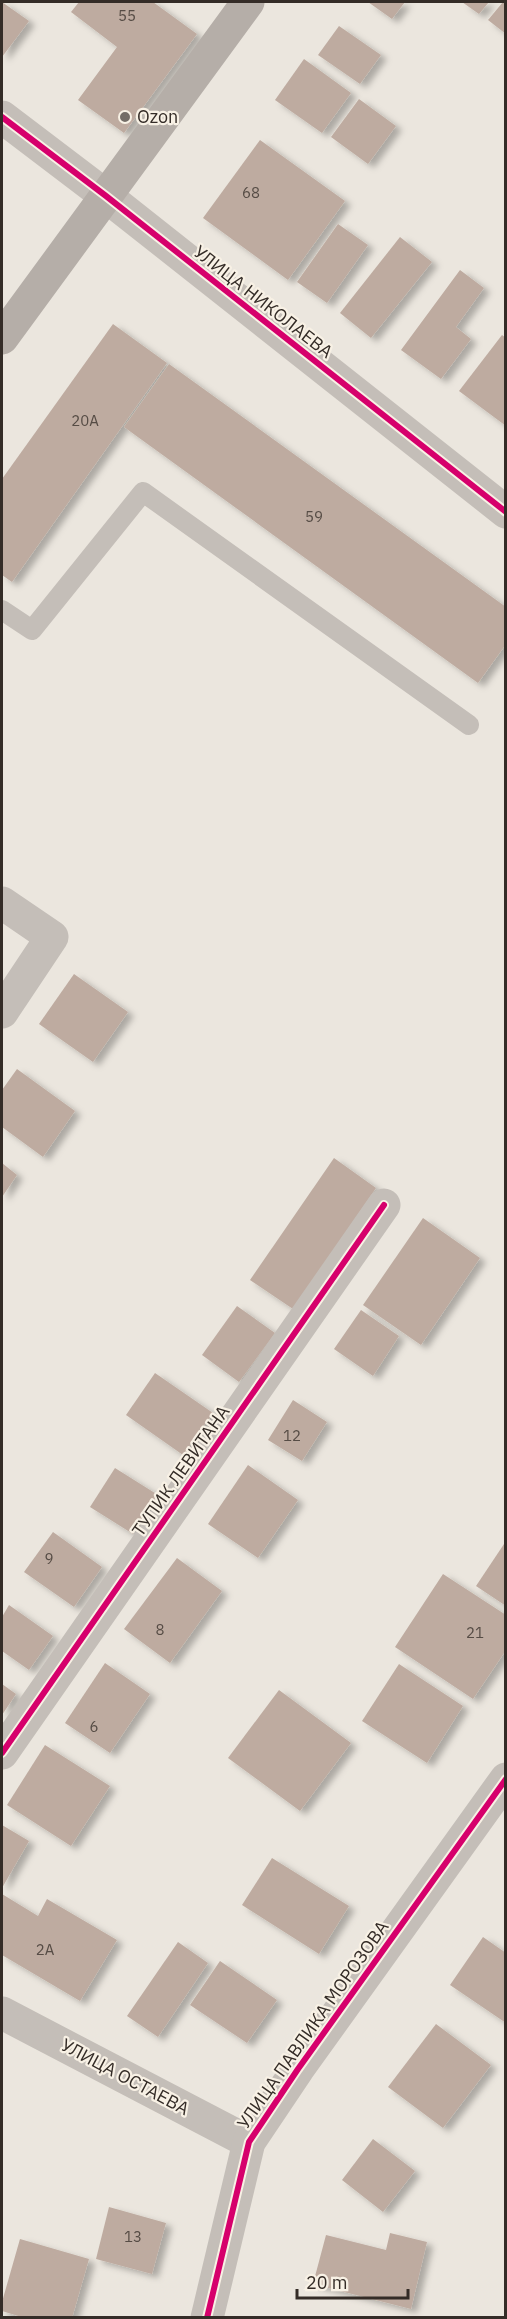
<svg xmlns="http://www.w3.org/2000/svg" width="507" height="2319" font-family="'IBM Plex Sans',sans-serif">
  <defs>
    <filter id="shadow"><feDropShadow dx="6" dy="4" stdDeviation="3" flood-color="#0004"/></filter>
  </defs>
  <rect width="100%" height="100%" fill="#ebe6de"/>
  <!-- building -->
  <g fill="#beaba0" filter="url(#shadow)">
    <path d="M 2,2 L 29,21 L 2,57 Z"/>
    <path d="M 79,2 L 153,2 L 197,34 L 124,133 L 78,100 L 117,47 L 71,12 Z"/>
    <path d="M 368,2 L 405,2 L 392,19 Z"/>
    <path d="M 462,2 L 489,2 L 479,14 Z"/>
    <path d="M 503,2 L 506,2 L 506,34 L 488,20 Z"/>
    <path d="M 339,26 L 381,55 L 360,84 L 318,55 Z"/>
    <path d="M 304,59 L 351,93 L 322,133 L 275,100 Z"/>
    <path d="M 359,99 L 396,126 L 368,164 L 331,137 Z"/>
    <path d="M 260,140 L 345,201 L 288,280 L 203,218 Z"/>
    <path d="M 338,224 L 368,245 L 327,303 L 297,282 Z"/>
    <path d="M 400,237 L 432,262 L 371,338 L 340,313 Z"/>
    <path d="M 460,270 L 484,288 L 456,327 L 471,339 L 441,379 L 401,350 Z"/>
    <path d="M 113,324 L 167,363 L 12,582 L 2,575 L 2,479 Z"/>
    <path d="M 502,335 L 506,338 L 506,426 L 459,391 Z"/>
    <path d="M 169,364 L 506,607 L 506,644 L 478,683 L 124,427 Z"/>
    <path d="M 74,974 L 128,1012 L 93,1062 L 39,1024 Z"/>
    <path d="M 17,1069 L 75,1111 L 43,1157 L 2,1127 L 2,1090 Z"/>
    <path d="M 334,1158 L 376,1188 L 293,1309 L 250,1280 Z"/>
    <path d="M 2,1163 L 17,1175 L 2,1197 Z"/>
    <path d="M 423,1218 L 480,1258 L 421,1345 L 363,1305 Z"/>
    <path d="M 237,1306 L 275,1333 L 239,1382 L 202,1355 Z"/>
    <path d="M 361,1310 L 399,1336 L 373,1376 L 334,1349 Z"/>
    <path d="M 155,1373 L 213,1413 L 183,1455 L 126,1415 Z"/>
    <path d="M 293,1400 L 327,1422 L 302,1461 L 268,1440 Z"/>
    <path d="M 248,1465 L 298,1500 L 258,1558 L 208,1524 Z"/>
    <path d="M 115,1468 L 158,1495 L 133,1534 L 90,1507 Z"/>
    <path d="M 53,1532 L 102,1567 L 74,1607 L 24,1572 Z"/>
    <path d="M 506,1541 L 506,1606 L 476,1586 Z"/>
    <path d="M 177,1558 L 222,1591 L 170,1663 L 124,1629 Z"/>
    <path d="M 443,1574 L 506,1615 L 506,1650 L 473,1699 L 395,1647 Z"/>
    <path d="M 9,1605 L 53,1636 L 29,1670 L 2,1651 L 2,1617 Z"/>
    <path d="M 105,1663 L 150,1694 L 110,1753 L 65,1723 Z"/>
    <path d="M 399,1664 L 463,1706 L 427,1763 L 362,1721 Z"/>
    <path d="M 2,1684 L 16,1694 L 2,1715 Z"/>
    <path d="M 279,1690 L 351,1743 L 300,1811 L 228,1758 Z"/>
    <path d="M 45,1745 L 110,1786 L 71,1846 L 7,1805 Z"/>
    <path d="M 2,1825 L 29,1841 L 2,1888 Z"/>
    <path d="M 272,1858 L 349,1906 L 319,1954 L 242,1905 Z"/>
    <path d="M 2,1894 L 38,1916 L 47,1899 L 117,1940 L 80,2001 L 2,1955 Z"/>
    <path d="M 483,1937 L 506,1953 L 506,2023 L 450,1985 Z"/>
    <path d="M 178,1942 L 208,1963 L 158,2037 L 127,2016 Z"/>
    <path d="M 220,1961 L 277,2000 L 247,2043 L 190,2005 Z"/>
    <path d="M 436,2024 L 491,2065 L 443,2128 L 388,2087 Z"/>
    <path d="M 373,2139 L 415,2171 L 383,2212 L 342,2180 Z"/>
    <path d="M 109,2207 L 166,2223 L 152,2274 L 96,2259 Z"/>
    <path d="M 390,2233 L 427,2242 L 411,2309 L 313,2284 L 326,2235 L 386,2250 Z"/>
    <path d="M 20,2239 L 89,2259 L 72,2318 L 25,2318 L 2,2311 L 2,2302 Z"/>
  </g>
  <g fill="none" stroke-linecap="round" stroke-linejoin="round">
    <!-- lane -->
    <path stroke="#c4beb8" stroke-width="20" d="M 2,610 L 32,630 L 143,492 L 469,725"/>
    <!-- street -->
    <g stroke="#c4beb8" stroke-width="33">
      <path d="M 2,117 L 106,196 L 506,512"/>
      <path d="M 2,903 L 52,937 L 2,1012"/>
      <path d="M 2,1753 L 384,1205"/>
      <path d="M 2,2013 L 249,2142"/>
      <path d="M 207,2318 L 249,2142 L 298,2069 L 506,1779"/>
    </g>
    <!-- secondary -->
    <path stroke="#b5aea8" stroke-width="33" d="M 2,338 L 248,2"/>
    <!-- cycleway casing -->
    <g stroke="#f8f1e5" stroke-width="10">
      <g id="cycleway">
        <path d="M 2,117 L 106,196 L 506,512"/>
        <path d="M 2,1753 L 384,1205"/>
        <path d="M 207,2318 L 249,2142 L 298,2069 L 506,1779"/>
      </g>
    </g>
    <!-- cycleway -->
    <use href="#cycleway" stroke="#d6006c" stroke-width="6"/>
  </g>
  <!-- markers -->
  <circle fill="#746d67" stroke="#f8f1e5" stroke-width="2" cx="125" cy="117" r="6"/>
  <g text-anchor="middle" stroke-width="4.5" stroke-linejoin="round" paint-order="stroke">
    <!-- number labels -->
    <g font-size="15" fill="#564c45">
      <text x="127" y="21">55</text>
      <text x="251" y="198">68</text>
      <text x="85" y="426">20А</text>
      <text x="314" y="522">59</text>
      <text x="292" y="1441">12</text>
      <text x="49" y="1564">9</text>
      <text x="160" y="1635">8</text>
      <text x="475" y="1638">21</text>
      <text x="94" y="1732">6</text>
      <text x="45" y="1955">2А</text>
      <text x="133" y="2242">13</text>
    </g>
    <!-- poi labels -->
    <g font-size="18" fill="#342c27" stroke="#f8f1e5" text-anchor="start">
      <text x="137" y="123">Ozon</text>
    </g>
    <!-- street labels -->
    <g font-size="18" fill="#342c27" stroke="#f8f1e5">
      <text transform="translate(263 302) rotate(38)" y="6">УЛИЦА НИКОЛАЕВА</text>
      <text transform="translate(181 1471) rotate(-55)" y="6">ТУПИК ЛЕВИТАНА</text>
      <text transform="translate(313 2025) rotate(-55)" y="6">УЛИЦА ПАВЛИКА МОРОЗОВА</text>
      <text transform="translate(125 2077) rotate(28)" y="6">УЛИЦА ОСТАЕВА</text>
    </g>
  </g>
  <!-- border -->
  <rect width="507" height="2319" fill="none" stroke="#342c27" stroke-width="6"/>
  <!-- scale -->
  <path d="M297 2289v9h111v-9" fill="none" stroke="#342c27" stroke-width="3"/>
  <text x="306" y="2289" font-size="18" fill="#342c27" stroke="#f8f1e5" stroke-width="4.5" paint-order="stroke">20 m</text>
</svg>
